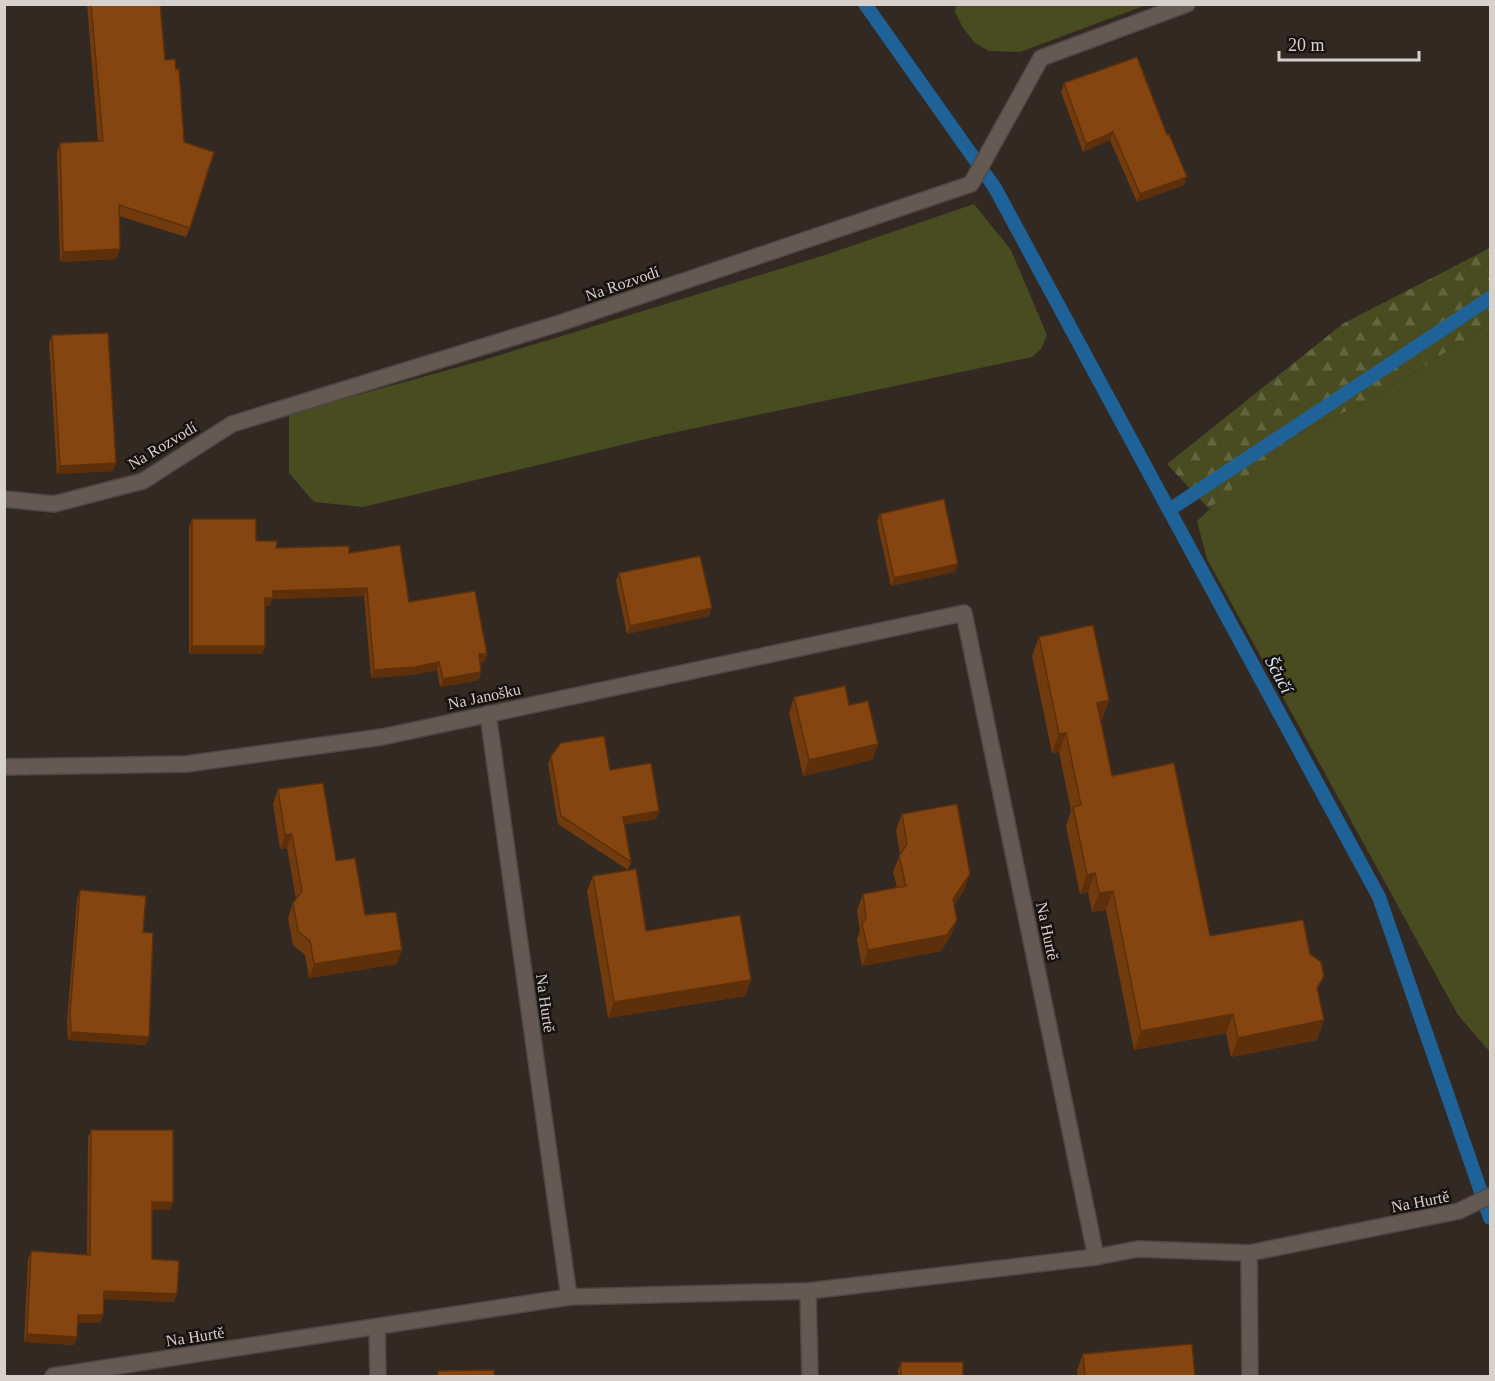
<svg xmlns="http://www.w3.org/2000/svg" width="1495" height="1381" font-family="'Times New Roman',serif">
  <defs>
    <pattern id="forest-firs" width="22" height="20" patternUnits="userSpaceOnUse" patternTransform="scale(1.5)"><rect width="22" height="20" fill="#484c20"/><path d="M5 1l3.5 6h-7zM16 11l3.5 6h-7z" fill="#62653f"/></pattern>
  </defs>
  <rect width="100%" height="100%" fill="#322922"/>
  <!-- grass -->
  <g fill="#484c20">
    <path d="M 956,4 L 1146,4 L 1146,5 L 1020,52 L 989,51 L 975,43 L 963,28 L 955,12 Z"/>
    <path d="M 974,204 L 1011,250 L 1047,335 L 1041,349 L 1032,357 L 667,434 L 363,507 L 314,502 L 289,473 L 289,414 L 484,360 L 825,255 Z"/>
    <path d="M 1490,324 L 1490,1052 L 1458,1015 L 1207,559 L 1197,521 L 1232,488 L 1293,436 L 1372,399 Z"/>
  </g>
  <!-- forest -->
  <path fill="url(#forest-firs)" d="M 1490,248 L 1490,324 L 1372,399 L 1293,436 L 1209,509 L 1167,464 L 1344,323 Z"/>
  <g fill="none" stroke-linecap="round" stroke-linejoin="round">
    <!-- stream -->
    <g stroke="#1f6297" stroke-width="14">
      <path d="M 865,4 L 995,188 L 1169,510"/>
      <path d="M 1490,298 L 1169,510 L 1379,897 L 1490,1218"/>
    </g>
    <!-- minor casing -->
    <g stroke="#4f4742" stroke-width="18">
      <g id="minor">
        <path d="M 4,499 L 54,504 L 143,481 L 232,424 L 560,323 L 971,184 L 1041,58 L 1187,4"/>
        <path d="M 488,714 L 569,1297"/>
        <path d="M 4,767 L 186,764 L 382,737 L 964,613 L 1096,1257"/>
        <path d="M 1249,1253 L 1250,1376"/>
        <path d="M 808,1291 L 810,1376"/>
        <path d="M 377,1327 L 378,1376"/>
        <path d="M 53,1376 L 569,1297 L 808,1291 L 1096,1257 L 1138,1249 L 1249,1253 L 1459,1211 L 1490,1196"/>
      </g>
    </g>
    <!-- minor -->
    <use href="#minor" stroke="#655a53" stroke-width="15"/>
  </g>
  <!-- wall -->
  <g fill="#723b0e">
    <path d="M 87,4 L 160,4 L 165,60 L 190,228 L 186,237 L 119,216 L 120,249 L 116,259 L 60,262 L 57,153 L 60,143 L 98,141 Z"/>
    <path d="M 1064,83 L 1167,135 L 1184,185 L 1137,202 L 1110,140 L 1083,152 L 1061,92 Z"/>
    <path d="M 52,335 L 116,463 L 113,471 L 57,474 L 49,343 Z"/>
    <path d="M 880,514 L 958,564 L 955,572 L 891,586 L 877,522 Z"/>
    <path d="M 192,519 L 276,548 L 349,553 L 409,602 L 487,654 L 484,662 L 480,662 L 479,680 L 440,687 L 437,670 L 412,675 L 371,678 L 364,596 L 272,599 L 270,606 L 265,606 L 265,646 L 262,654 L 189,654 L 189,527 Z"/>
    <path d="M 619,573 L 709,616 L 627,634 L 616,581 Z"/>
    <path d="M 1039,637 L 1109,700 L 1102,720 L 1100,720 L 1112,776 L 1210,936 L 1318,992 L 1324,1020 L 1317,1040 L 1231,1057 L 1226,1033 L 1134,1050 L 1106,910 L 1092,912 L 1088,892 L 1080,894 L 1066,826 L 1071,811 L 1059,752 L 1052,753 L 1032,656 Z"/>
    <path d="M 794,697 L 849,705 L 878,744 L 872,760 L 803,776 L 789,713 Z"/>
    <path d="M 551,756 L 610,770 L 659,811 L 656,819 L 625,824 L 631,862 L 628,870 L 646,931 L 751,980 L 745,996 L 608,1018 L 587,891 L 593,876 L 628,870 L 558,824 L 548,764 Z"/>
    <path d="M 278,789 L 336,861 L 365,915 L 397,964 L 309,978 L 305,955 L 293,945 L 288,918 L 293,903 L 296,899 L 287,848 L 280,849 L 273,804 Z"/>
    <path d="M 902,814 L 964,890 L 954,905 L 951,935 L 941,951 L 862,966 L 857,940 L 860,931 L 857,910 L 863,894 L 897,887 L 893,872 L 900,854 L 896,830 Z"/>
    <path d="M 80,890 L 143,932 L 149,1037 L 146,1045 L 68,1040 L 67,1021 L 77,899 Z"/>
    <path d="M 91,1130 L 173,1202 L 170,1210 L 152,1210 L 152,1259 L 174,1302 L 104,1299 L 103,1315 L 100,1323 L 77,1323 L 77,1337 L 74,1345 L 24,1342 L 28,1260 L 31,1251 L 87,1255 L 88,1138 Z"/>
    <path d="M 1083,1354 L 1195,1377 L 1078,1377 L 1077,1370 Z"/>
    <path d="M 901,1362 L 963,1377 L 898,1377 L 898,1370 Z"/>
  </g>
  <!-- shaded-wall -->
  <g fill="#5d300b">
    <path d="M 1113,132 L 1110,140 L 1083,152 L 1086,144 Z"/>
    <path d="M 1187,177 L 1184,185 L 1137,202 L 1140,194 Z"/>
    <path d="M 120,249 L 116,259 L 60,262 L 63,252 Z"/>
    <path d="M 116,463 L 113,471 L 57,474 L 60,466 Z"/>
    <path d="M 958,564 L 955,572 L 891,586 L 894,578 Z"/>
    <path d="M 367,588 L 364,596 L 272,599 L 270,606 L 262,606 L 265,598 L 273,591 Z"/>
    <path d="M 712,608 L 709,616 L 627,634 L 630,626 Z"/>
    <path d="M 192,646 L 265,646 L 262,654 L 189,654 Z"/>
    <path d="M 479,654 L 487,654 L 484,662 L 476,663 Z"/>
    <path d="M 439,662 L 437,670 L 412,675 L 371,678 L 374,670 Z"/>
    <path d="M 481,672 L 479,680 L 440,687 L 443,679 Z"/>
    <path d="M 1109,700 L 1102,720 L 1090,722 L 1097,703 Z"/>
    <path d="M 1066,733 L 1059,752 L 1052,753 L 1059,734 Z"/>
    <path d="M 878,744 L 872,760 L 803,776 L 809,760 Z"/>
    <path d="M 659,811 L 656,819 L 620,825 L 623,817 Z"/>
    <path d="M 292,834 L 287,848 L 280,849 L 285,835 Z"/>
    <path d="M 1095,873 L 1088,892 L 1080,894 L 1087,875 Z"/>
    <path d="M 970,874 L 964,890 L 947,915 L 953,899 Z"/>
    <path d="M 1113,891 L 1106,910 L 1092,912 L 1099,893 Z"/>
    <path d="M 957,920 L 951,935 L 941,951 L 862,966 L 868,950 Z"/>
    <path d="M 402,950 L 397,964 L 309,978 L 314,964 Z"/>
    <path d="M 751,980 L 745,996 L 608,1018 L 614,1002 Z"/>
    <path d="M 1233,1014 L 1226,1033 L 1134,1050 L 1141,1031 Z"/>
    <path d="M 1324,1020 L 1317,1040 L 1231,1057 L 1238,1038 Z"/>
    <path d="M 71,1032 L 149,1037 L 146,1045 L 68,1040 Z"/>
    <path d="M 152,1202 L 173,1202 L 170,1210 L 149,1210 Z"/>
    <path d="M 104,1291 L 177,1294 L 174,1302 L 101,1299 Z"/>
    <path d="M 78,1315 L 103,1315 L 100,1323 L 75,1323 Z"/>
    <path d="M 27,1334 L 77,1337 L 74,1345 L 24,1342 Z"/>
  </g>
  <!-- building -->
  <g fill="#854510" stroke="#5d300b" stroke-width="1.5">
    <path d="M 91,4 L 160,4 L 165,60 L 175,59 L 176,70 L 179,69 L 184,142 L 214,152 L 190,228 L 119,205 L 120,249 L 63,252 L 60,143 L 103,141 Z"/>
    <path d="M 1137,57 L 1167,135 L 1169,134 L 1187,177 L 1140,194 L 1113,132 L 1086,144 L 1064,83 Z"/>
    <path d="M 108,333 L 116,463 L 60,466 L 52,335 Z"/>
    <path d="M 944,499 L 958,564 L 894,578 L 880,514 Z"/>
    <path d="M 192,519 L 256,519 L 256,541 L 277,541 L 276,548 L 349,546 L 349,553 L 400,545 L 409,602 L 475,591 L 487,654 L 479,654 L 481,672 L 443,679 L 439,662 L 415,667 L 374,670 L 367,588 L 273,591 L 273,598 L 265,598 L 265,646 L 192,646 Z"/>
    <path d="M 700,556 L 712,608 L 630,626 L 619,573 Z"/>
    <path d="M 1093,625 L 1109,700 L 1097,703 L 1112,776 L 1174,763 L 1210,936 L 1303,920 L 1310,954 L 1321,962 L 1324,976 L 1317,988 L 1324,1020 L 1238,1038 L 1233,1014 L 1141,1031 L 1113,891 L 1099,893 L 1095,873 L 1087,875 L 1073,807 L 1081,805 L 1066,733 L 1059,734 L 1039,637 Z"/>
    <path d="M 845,686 L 849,705 L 868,701 L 878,744 L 809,760 L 794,697 Z"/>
    <path d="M 604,736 L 610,770 L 651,763 L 659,811 L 623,817 L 631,862 L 561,816 L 551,756 L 561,743 Z"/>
    <path d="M 323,783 L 336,861 L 355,858 L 365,915 L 396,912 L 402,950 L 314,964 L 310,941 L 298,931 L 293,903 L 302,891 L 292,834 L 285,835 L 278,789 Z"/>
    <path d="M 957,804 L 970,874 L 953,899 L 957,920 L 947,935 L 868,950 L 862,924 L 866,918 L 863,894 L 906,886 L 899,856 L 907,844 L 902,814 Z"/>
    <path d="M 636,869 L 646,931 L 740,915 L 751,980 L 614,1002 L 593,876 Z"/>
    <path d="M 80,890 L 146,896 L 143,932 L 153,933 L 149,1037 L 71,1032 L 70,1013 Z"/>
    <path d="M 91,1130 L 173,1130 L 173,1202 L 152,1202 L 152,1259 L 179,1261 L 177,1294 L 104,1291 L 103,1315 L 78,1315 L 77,1337 L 27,1334 L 31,1251 L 90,1255 Z"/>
    <path d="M 1192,1344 L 1195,1377 L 1085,1377 L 1083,1354 Z"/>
    <rect x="901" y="1362" width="62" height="15"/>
    <path d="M 494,1370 L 494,1377 L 438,1377 L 438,1371 Z"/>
  </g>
  <g text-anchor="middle" stroke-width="5" stroke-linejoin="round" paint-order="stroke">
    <!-- street labels -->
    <g font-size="16" fill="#d7d1cd" stroke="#171210">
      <text transform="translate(622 283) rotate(-19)" y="6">Na Rozvodí</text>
      <text transform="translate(162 445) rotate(-31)" y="6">Na Rozvodí</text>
      <text transform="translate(484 696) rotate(-12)" y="6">Na Janošku</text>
      <text transform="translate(1048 931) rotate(78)" y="6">Na Hurtě</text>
      <text transform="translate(546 1003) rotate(82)" y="6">Na Hurtě</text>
      <text transform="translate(1420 1201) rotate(-11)" y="6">Na Hurtě</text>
      <text transform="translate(195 1336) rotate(-9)" y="6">Na Hurtě</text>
    </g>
    <!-- water labels -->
    <g font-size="18" font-style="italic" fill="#d3e4f3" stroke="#171210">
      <text transform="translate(1279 675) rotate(62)" y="6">Ščučí</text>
    </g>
  </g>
  <!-- border -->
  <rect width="1495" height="1381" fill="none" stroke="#d7d1cd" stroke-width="12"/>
  <!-- scale -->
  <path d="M1279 51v9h140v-9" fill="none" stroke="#d7d1cd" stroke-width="3"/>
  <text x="1288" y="51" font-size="18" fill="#d7d1cd" stroke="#171210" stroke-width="4.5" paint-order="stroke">20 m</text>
</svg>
